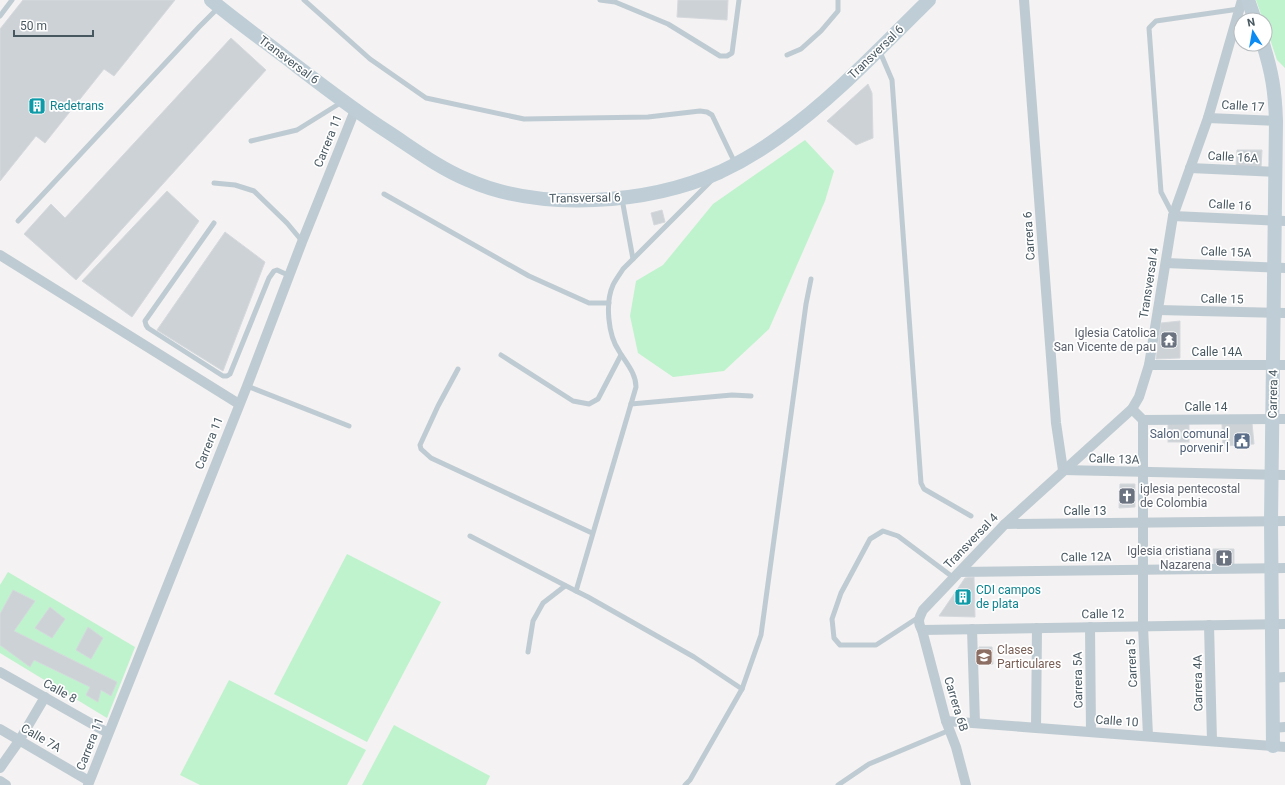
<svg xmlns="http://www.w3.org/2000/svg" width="1285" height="785" font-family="Roboto,sans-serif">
  <rect width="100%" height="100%" fill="#f4f2f2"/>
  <!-- green -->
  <g fill="#bff3cd">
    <path d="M 1256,0 L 1285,0 L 1285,68 L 1277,60 L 1265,24 L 1265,20 L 1263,20 Z"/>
    <path d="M 805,140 L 834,171 L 825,201 L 769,329 L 724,371 L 673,377 L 638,353 L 630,316 L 636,281 L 663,265 L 713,204 Z"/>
    <path d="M 347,554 L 441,602 L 367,742 L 274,694 Z"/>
    <path d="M 8,572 L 135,647 L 107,718 L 0,653 L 0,585 Z"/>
    <path d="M 229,680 L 366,750 L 347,785 L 200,785 L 180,775 Z"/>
    <path d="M 394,725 L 490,776 L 486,785 L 362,785 Z"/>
  </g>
  <!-- building -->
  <g fill="#cdd2d6" stroke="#d5d9dd">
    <path d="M 23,0 L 175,0 L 114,76 L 104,69 L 45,143 L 36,136 L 0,181 L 0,29 Z"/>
    <path d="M 678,0 L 728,0 L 727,20 L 677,17 Z"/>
    <path d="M 231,38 L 266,70 L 76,280 L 24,234 L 51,204 L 65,218 Z"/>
    <path d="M 868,84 L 872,93 L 873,138 L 856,145 L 827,121 Z"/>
    <path d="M 1237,150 L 1262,150 L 1261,168 L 1236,167 Z"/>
    <path d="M 167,191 L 199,221 L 132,317 L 82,281 Z"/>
    <path d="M 662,210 L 665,222 L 654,225 L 651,213 Z"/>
    <path d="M 225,232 L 265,262 L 223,371 L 157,330 Z"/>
    <path d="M 1180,321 L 1180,358 L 1156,359 L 1161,323 Z"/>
    <path d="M 1252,423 L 1254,444 L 1223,446 L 1222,424 Z"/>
    <rect x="1168" y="424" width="21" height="18"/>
    <path d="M 1120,484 L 1135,484 L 1135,507 L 1119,508 Z"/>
    <path d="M 1213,549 L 1234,549 L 1234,567 L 1214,567 Z"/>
    <path d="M 974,577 L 975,617 L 939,616 L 965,578 Z"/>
    <path d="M 13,590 L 35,601 L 14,631 L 117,682 L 111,696 L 101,690 L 98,702 L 86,695 L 90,687 L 34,660 L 30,667 L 0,645 L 0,614 Z"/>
    <path d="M 50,607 L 65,619 L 52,638 L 35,628 Z"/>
    <path d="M 88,627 L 103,638 L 91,659 L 76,650 Z"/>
    <path d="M 979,647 L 992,647 L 993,664 L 979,664 Z"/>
  </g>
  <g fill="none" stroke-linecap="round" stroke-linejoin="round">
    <!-- lane -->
    <g stroke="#bfcbd2" stroke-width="5">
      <path d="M 304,0 L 370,59 L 426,98 L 524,119 L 648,117 L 700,111 L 707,112 L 712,115 L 735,163"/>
      <path d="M 600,0 L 615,2 L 668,24 L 720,56 L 727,56 L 732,53 L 739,0"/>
      <path d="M 0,16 L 12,0"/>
      <path d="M 880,52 L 892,80 L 921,483 L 924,489 L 971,516"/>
      <path d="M 787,55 L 801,49 L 821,31 L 838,11 L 838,0"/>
      <path d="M 251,141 L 297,130 L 342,102"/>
      <path d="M 712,180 L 623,269 C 620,274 616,279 613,285 C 605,303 608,335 619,351 C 626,363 636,373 636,387 L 576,591 L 588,597 L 694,657 L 742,689"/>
      <path d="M 214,183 L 235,185 L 254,191 L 287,223 L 302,241"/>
      <path d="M 384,194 L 529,276 L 589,303 L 609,303"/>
      <path d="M 622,199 L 633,259"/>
      <path d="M 1173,215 L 1161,192 L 1149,28 L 1156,21 L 1239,9"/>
      <path d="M 18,221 L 199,27 L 218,8"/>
      <path d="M 214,223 L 145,321 L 146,325 L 148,328 L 223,376 L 227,376 L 230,374 L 269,278 L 274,271 L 277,270 L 290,276"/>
      <path d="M 501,355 L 573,401 L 589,404 L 598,399 L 621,355"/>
      <path d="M 458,369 L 438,406 L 420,445 L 421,449 L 431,458 L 592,533"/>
      <path d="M 247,386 L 349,426"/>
      <path d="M 631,404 L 732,395 L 751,396"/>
      <path d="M 470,536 L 576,591"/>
      <path d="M 919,617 L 876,645 L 840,645 L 834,638 L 832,619 L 841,593 L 870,539 L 883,531 L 898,536 L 954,578"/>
      <path d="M 528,652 L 533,621 L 543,603 L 565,586"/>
      <path d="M 685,785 L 690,780 L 742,689 L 761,635 L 806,304 L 811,279"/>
      <path d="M 838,785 L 869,764 L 950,730"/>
    </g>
    <!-- street -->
    <g stroke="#bfcbd2" stroke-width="10">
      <path d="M 1024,0 L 1056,423 L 1063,470"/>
      <path d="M 1208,118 L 1276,121"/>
      <path d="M 1190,168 L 1276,172"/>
      <path d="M 1173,216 L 1285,221"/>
      <path d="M 0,255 L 239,404"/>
      <path d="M 1166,263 L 1285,268"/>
      <path d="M 1158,310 L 1285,313"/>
      <path d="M 1149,365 L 1285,365"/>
      <path d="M 1132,409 L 1143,420 L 1285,419"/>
      <path d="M 1143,420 L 1143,626 L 1148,736"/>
      <path d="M 1063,470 L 1285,475"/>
      <path d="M 1005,524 L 1285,521"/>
      <path d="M 960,572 L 1285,568"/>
      <path d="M 1209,625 L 1212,741"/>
      <path d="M 1090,627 L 1091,732"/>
      <path d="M 972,629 L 975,723"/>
      <path d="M 922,630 L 1285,624"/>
      <path d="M 0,672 L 108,733"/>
      <path d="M 1272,678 L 1285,677"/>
      <path d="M 946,721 L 1285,747"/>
      <path d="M 1036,728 L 1037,628"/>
      <path d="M 1272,728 L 1285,727"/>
      <path d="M 0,729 L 89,781"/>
      <path d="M 0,768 L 19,741 L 45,697"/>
      <path d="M 0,781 L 6,785"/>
      <path d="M 88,785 L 247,386 L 302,242 L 355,110"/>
      <path d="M 966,785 L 956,747 L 946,721 L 922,630 C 917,622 919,618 923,610 L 1005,524 L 1132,409 L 1139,397 L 1149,365 L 1173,216 L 1208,118 L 1242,0"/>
    </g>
    <!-- secondary -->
    <g stroke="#becdd6" stroke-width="14">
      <path d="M 211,0 C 235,20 260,38 285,57 C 319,83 352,109 388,132 C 414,149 439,168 468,180 C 541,212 648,204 720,172 C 741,162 761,150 779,137 C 834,98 881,47 929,0"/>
      <path d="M 1248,0 L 1255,20"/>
      <path d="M 1263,44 C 1272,72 1275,91 1276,121 L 1271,521 L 1273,746"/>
    </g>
  </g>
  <!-- icons -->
  <defs>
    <g id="building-square" transform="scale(0.9)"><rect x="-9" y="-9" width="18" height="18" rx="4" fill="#0f9aa8" stroke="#fff"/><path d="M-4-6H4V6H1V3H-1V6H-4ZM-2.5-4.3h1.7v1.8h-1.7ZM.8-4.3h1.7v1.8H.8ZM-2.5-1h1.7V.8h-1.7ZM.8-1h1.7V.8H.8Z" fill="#fff"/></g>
    <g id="temple-square" transform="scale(0.9)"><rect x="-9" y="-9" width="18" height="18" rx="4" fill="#6b7280" stroke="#fff"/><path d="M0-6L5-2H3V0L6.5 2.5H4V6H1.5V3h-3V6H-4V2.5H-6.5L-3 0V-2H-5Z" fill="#fff"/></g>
    <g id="civic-square" transform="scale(0.9)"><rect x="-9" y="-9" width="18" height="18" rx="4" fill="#5c6f8a" stroke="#fff"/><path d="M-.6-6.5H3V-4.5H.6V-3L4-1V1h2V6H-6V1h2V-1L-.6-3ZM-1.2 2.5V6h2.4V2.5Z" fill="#fff"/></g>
    <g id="church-square" transform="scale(0.9)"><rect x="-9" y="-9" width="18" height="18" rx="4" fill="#6b7280" stroke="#fff"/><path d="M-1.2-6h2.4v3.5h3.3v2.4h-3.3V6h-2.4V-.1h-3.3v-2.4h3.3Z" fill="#fff"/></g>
    <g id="school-square" transform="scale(0.9)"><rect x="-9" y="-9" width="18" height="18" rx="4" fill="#8d6e63" stroke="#fff"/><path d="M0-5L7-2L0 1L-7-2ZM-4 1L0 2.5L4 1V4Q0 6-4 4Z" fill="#fff"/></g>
  </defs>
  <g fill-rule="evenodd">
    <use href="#building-square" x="37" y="106"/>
    <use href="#temple-square" x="1169" y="340"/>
    <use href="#civic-square" x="1242" y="441"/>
    <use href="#church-square" x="1127" y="496"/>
    <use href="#church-square" x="1224" y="558"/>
    <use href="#building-square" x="963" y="597"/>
    <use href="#school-square" x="984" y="657"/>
  </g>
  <g text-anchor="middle" stroke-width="3.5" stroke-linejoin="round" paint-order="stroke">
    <!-- street labels -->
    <g font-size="12" fill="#485861" stroke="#fff">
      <text transform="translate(876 52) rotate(-44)" y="4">Transversal 6</text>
      <text transform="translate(289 60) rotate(37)" y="4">Transversal 6</text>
      <text transform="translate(1243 106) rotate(3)" y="4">Calle 17</text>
      <text transform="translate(328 141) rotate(-68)" y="4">Carrera 11</text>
      <text transform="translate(1233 157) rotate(3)" y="4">Calle 16A</text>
      <text transform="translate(585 198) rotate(-1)" y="4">Transversal 6</text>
      <text transform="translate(1230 205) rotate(3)" y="4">Calle 16</text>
      <text transform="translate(1029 236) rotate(-94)" y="4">Carrera 6</text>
      <text transform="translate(1226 252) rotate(2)" y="4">Calle 15A</text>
      <text transform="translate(1149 283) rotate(-81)" y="4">Transversal 4</text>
      <text transform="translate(1222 299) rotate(1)" y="4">Calle 15</text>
      <text x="1217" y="356">Calle 14A</text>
      <text transform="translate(1273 394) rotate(-89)" y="4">Carrera 4</text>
      <text x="1206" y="411">Calle 14</text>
      <text transform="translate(209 443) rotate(-68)" y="4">Carrera 11</text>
      <text transform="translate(1114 459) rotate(2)" y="4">Calle 13A</text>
      <text x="1085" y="515">Calle 13</text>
      <text transform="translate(971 541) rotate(-46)" y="4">Transversal 4</text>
      <text transform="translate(1086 557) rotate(-1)" y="4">Calle 12A</text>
      <text transform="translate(1103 614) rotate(-1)" y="4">Calle 12</text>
      <text transform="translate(1132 663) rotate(-93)" y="4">Carrera 5</text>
      <text transform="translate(1078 680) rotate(-91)" y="4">Carrera 5A</text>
      <text transform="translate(1198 683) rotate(-91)" y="4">Carrera 4A</text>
      <text transform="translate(60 691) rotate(29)" y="4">Calle 8</text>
      <text transform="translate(956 704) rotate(73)" y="4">Carrera 6B</text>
      <text transform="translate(1117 721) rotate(4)" y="4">Calle 10</text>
      <text transform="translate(41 738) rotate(30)" y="4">Calle 7A</text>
      <text transform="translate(90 744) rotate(-69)" y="4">Carrera 11</text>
    </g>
    <!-- culture labels -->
    <g font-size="12" fill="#0d838f" stroke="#fff" text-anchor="start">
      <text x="50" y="110">Redetrans</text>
      <text x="976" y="594">CDI campos<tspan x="976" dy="14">de plata</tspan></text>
    </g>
    <!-- worship labels -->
    <g font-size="12" fill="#5b616d" stroke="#fff" text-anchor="end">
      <text x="1156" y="337">Iglesia Catolica<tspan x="1156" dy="14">San Vicente de pau</tspan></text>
      <text x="1140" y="493" text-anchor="start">iglesia pentecostal<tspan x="1140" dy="14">de Colombia</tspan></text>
      <text x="1211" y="555">Iglesia cristiana<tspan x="1211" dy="14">Nazarena</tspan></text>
    </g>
    <!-- service labels -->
    <g font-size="12" fill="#4e5e75" stroke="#fff" text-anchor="end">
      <text x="1229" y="438">Salon comunal<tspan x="1229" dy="14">porvenir l</tspan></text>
    </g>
    <!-- education labels -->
    <g font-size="12" fill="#785e54" stroke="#fff" text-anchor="start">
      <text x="997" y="654">Clases<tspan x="997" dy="14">Particulares</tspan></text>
    </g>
  </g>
  <!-- north arrow -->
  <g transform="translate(1253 32) rotate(349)"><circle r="19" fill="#ffffff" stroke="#b6bcc0"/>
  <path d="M0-3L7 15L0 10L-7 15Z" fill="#0c8cf3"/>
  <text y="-6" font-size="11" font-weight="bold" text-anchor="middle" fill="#485861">N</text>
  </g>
  <!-- scale -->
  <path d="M14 30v6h79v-6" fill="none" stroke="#485861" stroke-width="2"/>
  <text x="20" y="30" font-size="12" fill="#485861" stroke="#ffffff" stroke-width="3" paint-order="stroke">50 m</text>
</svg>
